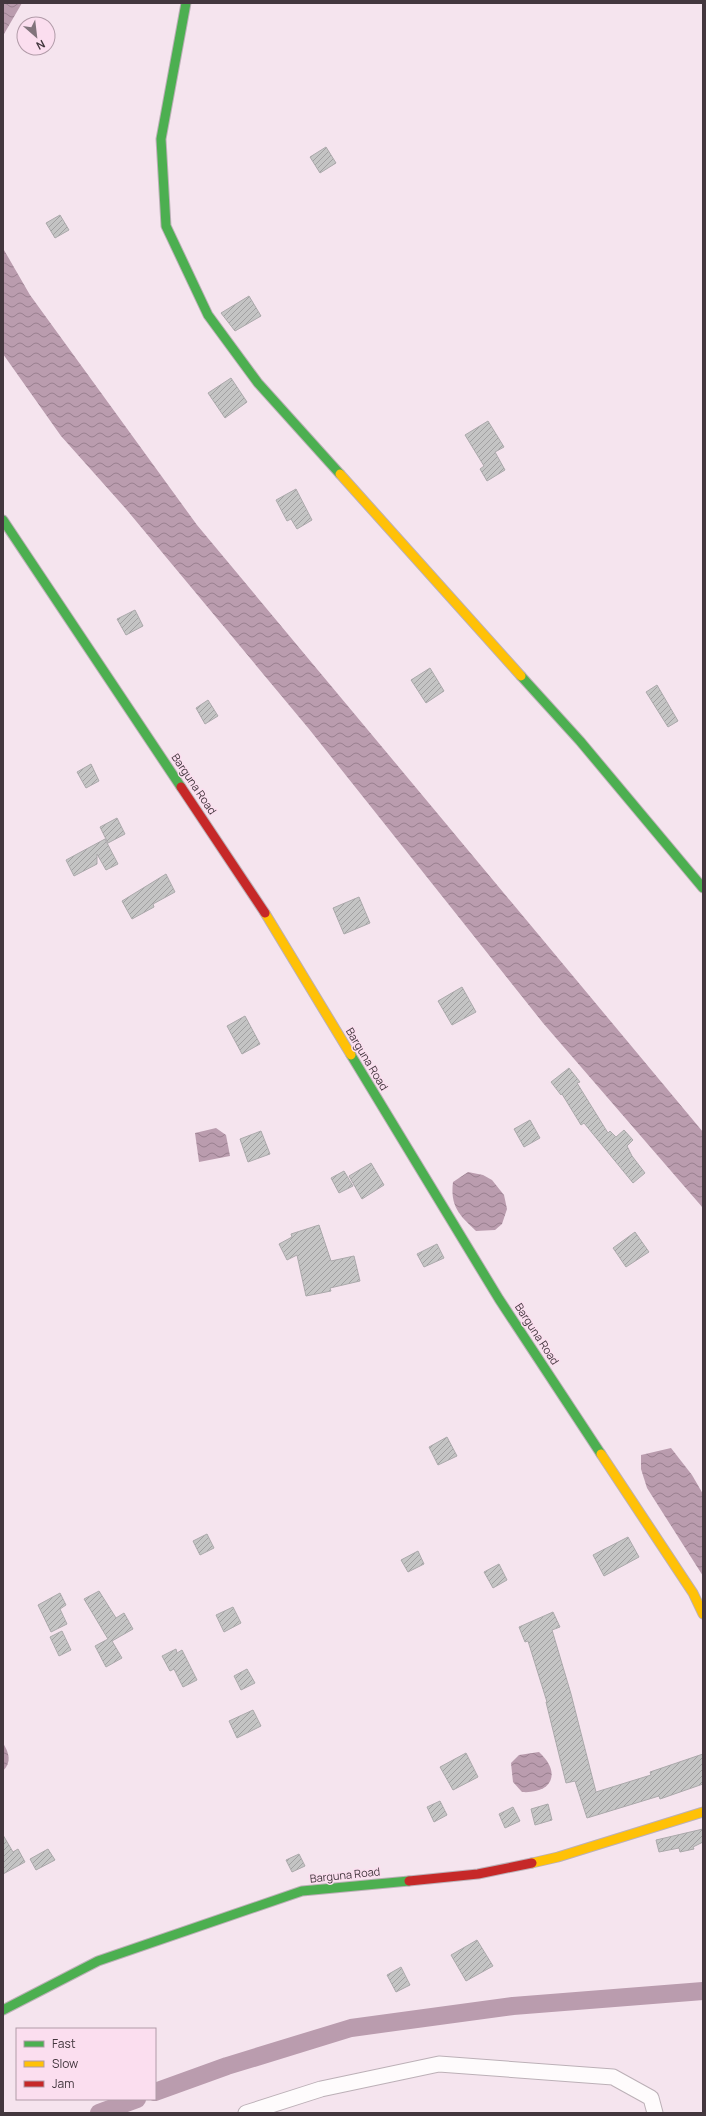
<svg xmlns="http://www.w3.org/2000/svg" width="706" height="2116" font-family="Manrope,sans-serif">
  <defs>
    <pattern id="water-waves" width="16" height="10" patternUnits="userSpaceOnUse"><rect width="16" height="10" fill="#ba9cae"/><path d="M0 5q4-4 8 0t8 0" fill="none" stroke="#99808f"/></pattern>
    <pattern id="building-hatch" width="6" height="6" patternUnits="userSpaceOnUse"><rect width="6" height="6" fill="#c4c4c4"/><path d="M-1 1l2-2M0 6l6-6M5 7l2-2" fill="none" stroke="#a1a0a1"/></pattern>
  </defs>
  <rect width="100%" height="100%" fill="#f5e4ee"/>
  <!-- water -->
  <g fill="url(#water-waves)">
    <path d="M 3,3 L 22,3 L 4,34 L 3,44 Z"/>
    <path d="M 3,245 L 4,250 L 30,295 L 197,525 L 703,1132 L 703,1208 L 543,1023 L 309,729 L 126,509 L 61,436 L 3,354 Z"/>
    <path d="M 216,1128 L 226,1135 L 230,1156 L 199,1162 L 195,1133 Z"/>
    <path d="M 468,1172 L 483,1175 L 492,1180 L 504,1195 L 507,1209 L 502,1224 L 495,1230 L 476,1231 C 459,1215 450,1206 453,1182 Z"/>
    <path d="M 671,1448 L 692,1475 L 703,1494 L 703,1576 L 647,1488 L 641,1469 L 641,1455 Z"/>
    <path d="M 3,1743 C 9,1753 12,1762 3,1771 Z"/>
    <path d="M 539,1752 C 562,1773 552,1794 522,1792 L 513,1782 L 511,1763 L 519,1755 Z"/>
  </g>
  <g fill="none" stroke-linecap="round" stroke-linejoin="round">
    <!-- canal -->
    <g stroke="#ba9cae" stroke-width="18">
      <path d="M 155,2092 L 227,2066 L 351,2028 L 513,2006 L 703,1991"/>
      <path d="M 99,2113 L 137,2099"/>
    </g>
  </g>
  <!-- building -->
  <g fill="url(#building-hatch)" stroke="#aba9ab">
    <path d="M 326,147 L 336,163 L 320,173 L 310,157 Z"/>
    <path d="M 60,215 L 69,230 L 55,238 L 46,223 Z"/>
    <path d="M 249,296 L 261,316 L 235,331 L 221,313 Z"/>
    <path d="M 231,378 L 247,402 L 225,418 L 208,393 Z"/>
    <path d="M 488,421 L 504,447 L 495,452 L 505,470 L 487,481 L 480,469 L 484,466 L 465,435 Z"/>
    <path d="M 296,489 L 312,520 L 297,529 L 291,519 L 287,521 L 276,500 Z"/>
    <path d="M 135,610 L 143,626 L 126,635 L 117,619 Z"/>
    <path d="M 430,668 L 444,691 L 426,703 L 411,680 Z"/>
    <path d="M 657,685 L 678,721 L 668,727 L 646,692 Z"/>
    <path d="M 208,700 L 218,716 L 205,724 L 196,708 Z"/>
    <path d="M 91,764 L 99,781 L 86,788 L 77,772 Z"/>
    <path d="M 117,818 L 125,834 L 108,843 L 100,827 Z"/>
    <path d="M 105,839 L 118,864 L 106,870 L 97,854 L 97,864 L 74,876 L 66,860 Z"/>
    <path d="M 166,874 L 175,892 L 153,904 L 154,907 L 132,919 L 122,901 Z"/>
    <path d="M 359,897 L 370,923 L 344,934 L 333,908 Z"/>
    <path d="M 462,987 L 476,1012 L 452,1025 L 438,1001 Z"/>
    <path d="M 245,1016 L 260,1044 L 242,1054 L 227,1026 Z"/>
    <path d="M 569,1068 L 580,1082 L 577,1083 L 608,1133 L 610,1131 L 616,1137 L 624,1130 L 633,1140 L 627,1146 L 632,1156 L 645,1173 L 633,1183 L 584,1123 L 581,1125 L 562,1094 L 561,1095 L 551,1082 Z"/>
    <path d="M 530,1120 L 540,1138 L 524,1147 L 514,1129 Z"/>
    <path d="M 261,1131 L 270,1154 L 248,1162 L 240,1139 Z"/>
    <path d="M 371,1163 L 384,1185 L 362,1199 L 349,1176 Z"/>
    <path d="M 344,1171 L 353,1186 L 339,1193 L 331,1178 Z"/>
    <path d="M 319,1225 L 331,1261 L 354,1256 L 360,1281 L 330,1288 L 331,1291 L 306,1296 L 297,1255 L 287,1260 L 279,1244 L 292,1237 L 291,1234 Z"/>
    <path d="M 635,1232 L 649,1252 L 626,1267 L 613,1248 Z"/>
    <path d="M 437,1244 L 444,1258 L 424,1267 L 417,1254 Z"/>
    <path d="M 447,1437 L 457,1456 L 438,1465 L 429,1447 Z"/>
    <path d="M 207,1534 L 214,1548 L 200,1555 L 193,1541 Z"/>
    <path d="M 628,1537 L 639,1557 L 604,1576 L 593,1555 Z"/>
    <path d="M 418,1551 L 424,1564 L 408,1572 L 401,1560 Z"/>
    <path d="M 499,1564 L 507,1580 L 493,1588 L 484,1572 Z"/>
    <path d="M 99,1591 L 116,1618 L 124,1613 L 133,1629 L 112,1641 L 122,1658 L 106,1667 L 95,1646 L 108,1639 L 84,1599 Z"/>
    <path d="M 60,1593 L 66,1605 L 60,1609 L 67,1624 L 51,1632 L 38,1605 Z"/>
    <path d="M 233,1607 L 241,1623 L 224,1632 L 216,1615 Z"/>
    <path d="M 553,1612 L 560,1627 L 552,1630 L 571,1694 L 596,1792 L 651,1775 L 650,1772 L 703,1754 L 703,1784 L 660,1799 L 659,1796 L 587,1818 L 575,1781 L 566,1783 L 546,1702 L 547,1702 L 528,1641 L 525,1642 L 519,1627 Z"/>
    <path d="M 62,1631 L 71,1650 L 59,1656 L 50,1637 Z"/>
    <path d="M 176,1649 L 177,1653 L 182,1650 L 197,1680 L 183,1687 L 174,1669 L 170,1671 L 162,1656 Z"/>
    <path d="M 247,1669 L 255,1683 L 241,1690 L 234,1676 Z"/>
    <path d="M 253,1710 L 261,1726 L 237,1738 L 229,1721 Z"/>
    <path d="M 466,1753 L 478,1777 L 453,1790 L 440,1767 Z"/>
    <path d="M 440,1801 L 447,1815 L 434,1822 L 427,1807 Z"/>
    <path d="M 548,1804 L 552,1820 L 535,1825 L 531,1809 Z"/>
    <path d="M 513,1807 L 520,1821 L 505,1828 L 499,1814 Z"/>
    <path d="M 703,1829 L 703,1842 L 693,1847 L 694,1849 L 680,1852 L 679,1848 L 659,1852 L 656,1840 Z"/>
    <path d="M 3,1835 L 13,1852 L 18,1849 L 25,1862 L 3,1874 Z"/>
    <path d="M 48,1849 L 55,1860 L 36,1870 L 30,1859 Z"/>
    <path d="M 299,1854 L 305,1866 L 292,1872 L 286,1860 Z"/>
    <path d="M 477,1940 L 493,1966 L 466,1981 L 451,1955 Z"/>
    <path d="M 401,1967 L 410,1985 L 396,1992 L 387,1975 Z"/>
  </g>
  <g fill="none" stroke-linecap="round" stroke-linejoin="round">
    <!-- street casing -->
    <g stroke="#bcb0b7" stroke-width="17">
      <path id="street" d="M 246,2113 L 321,2089 L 439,2064 L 613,2077 L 651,2098 L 655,2113"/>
    </g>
    <!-- fast casing -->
    <g stroke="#bcb0b7" stroke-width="11">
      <g id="fast">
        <path d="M 186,3 L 161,139 L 166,226 L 208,315 L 258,383 L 340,474"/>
        <path d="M 3,520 L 181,787"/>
        <path d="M 521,676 L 580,741 L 703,888"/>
        <path d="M 351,1055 L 499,1299 L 601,1454"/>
        <path d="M 3,2010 L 98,1961 L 302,1891 L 409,1881"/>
      </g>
    </g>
    <!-- slow casing -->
    <g stroke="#bcb0b7" stroke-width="11">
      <g id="slow">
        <path d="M 340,474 L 521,676"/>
        <path d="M 265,913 L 351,1055"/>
        <path d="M 601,1454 L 693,1593 L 703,1614"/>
        <path d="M 532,1863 L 558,1857 L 703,1812"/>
      </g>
    </g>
    <!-- jam casing -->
    <g stroke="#bcb0b7" stroke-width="11">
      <g id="jam">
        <path d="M 181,787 L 265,913"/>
        <path d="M 409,1881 L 478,1874 L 532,1863"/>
      </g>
    </g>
    <!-- street -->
    <use href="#street" stroke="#fefbfc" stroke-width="15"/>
    <!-- fast -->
    <use href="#fast" stroke="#4caf50" stroke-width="9"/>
    <!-- slow -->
    <use href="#slow" stroke="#ffc107" stroke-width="9"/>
    <!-- jam -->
    <use href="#jam" stroke="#c62828" stroke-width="9"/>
  </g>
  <g text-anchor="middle" stroke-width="3" stroke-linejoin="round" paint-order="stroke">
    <!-- street labels -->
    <g font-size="11" fill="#43373e" stroke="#fbdeef">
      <text transform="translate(194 784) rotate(56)" y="4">Barguna Road</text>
      <text transform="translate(367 1059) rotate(59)" y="4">Barguna Road</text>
      <text transform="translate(537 1334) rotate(57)" y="4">Barguna Road</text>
      <text transform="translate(345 1875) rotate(-6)" y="4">Barguna Road</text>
    </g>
  </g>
  <!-- border -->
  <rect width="706" height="2116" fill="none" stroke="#43373e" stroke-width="8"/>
  <!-- legend -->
  <rect x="16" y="2028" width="140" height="72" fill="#fbdeef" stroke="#b19ba8"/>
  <rect x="24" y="2041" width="20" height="6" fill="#4caf50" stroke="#b19ba8"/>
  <text x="52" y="2048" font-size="12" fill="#43373e">Fast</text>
  <rect x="24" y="2061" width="20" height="6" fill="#ffc107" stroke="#b19ba8"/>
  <text x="52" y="2068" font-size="12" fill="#43373e">Slow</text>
  <rect x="24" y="2081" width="20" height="6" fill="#c62828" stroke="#b19ba8"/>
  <text x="52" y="2088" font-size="12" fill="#43373e">Jam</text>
  <!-- north arrow -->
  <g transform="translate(36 36) rotate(152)"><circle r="19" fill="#fbdeef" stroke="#b19ba8"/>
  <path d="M0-3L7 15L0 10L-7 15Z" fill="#81747c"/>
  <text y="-6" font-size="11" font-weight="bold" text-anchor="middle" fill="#43373e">N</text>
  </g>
</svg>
